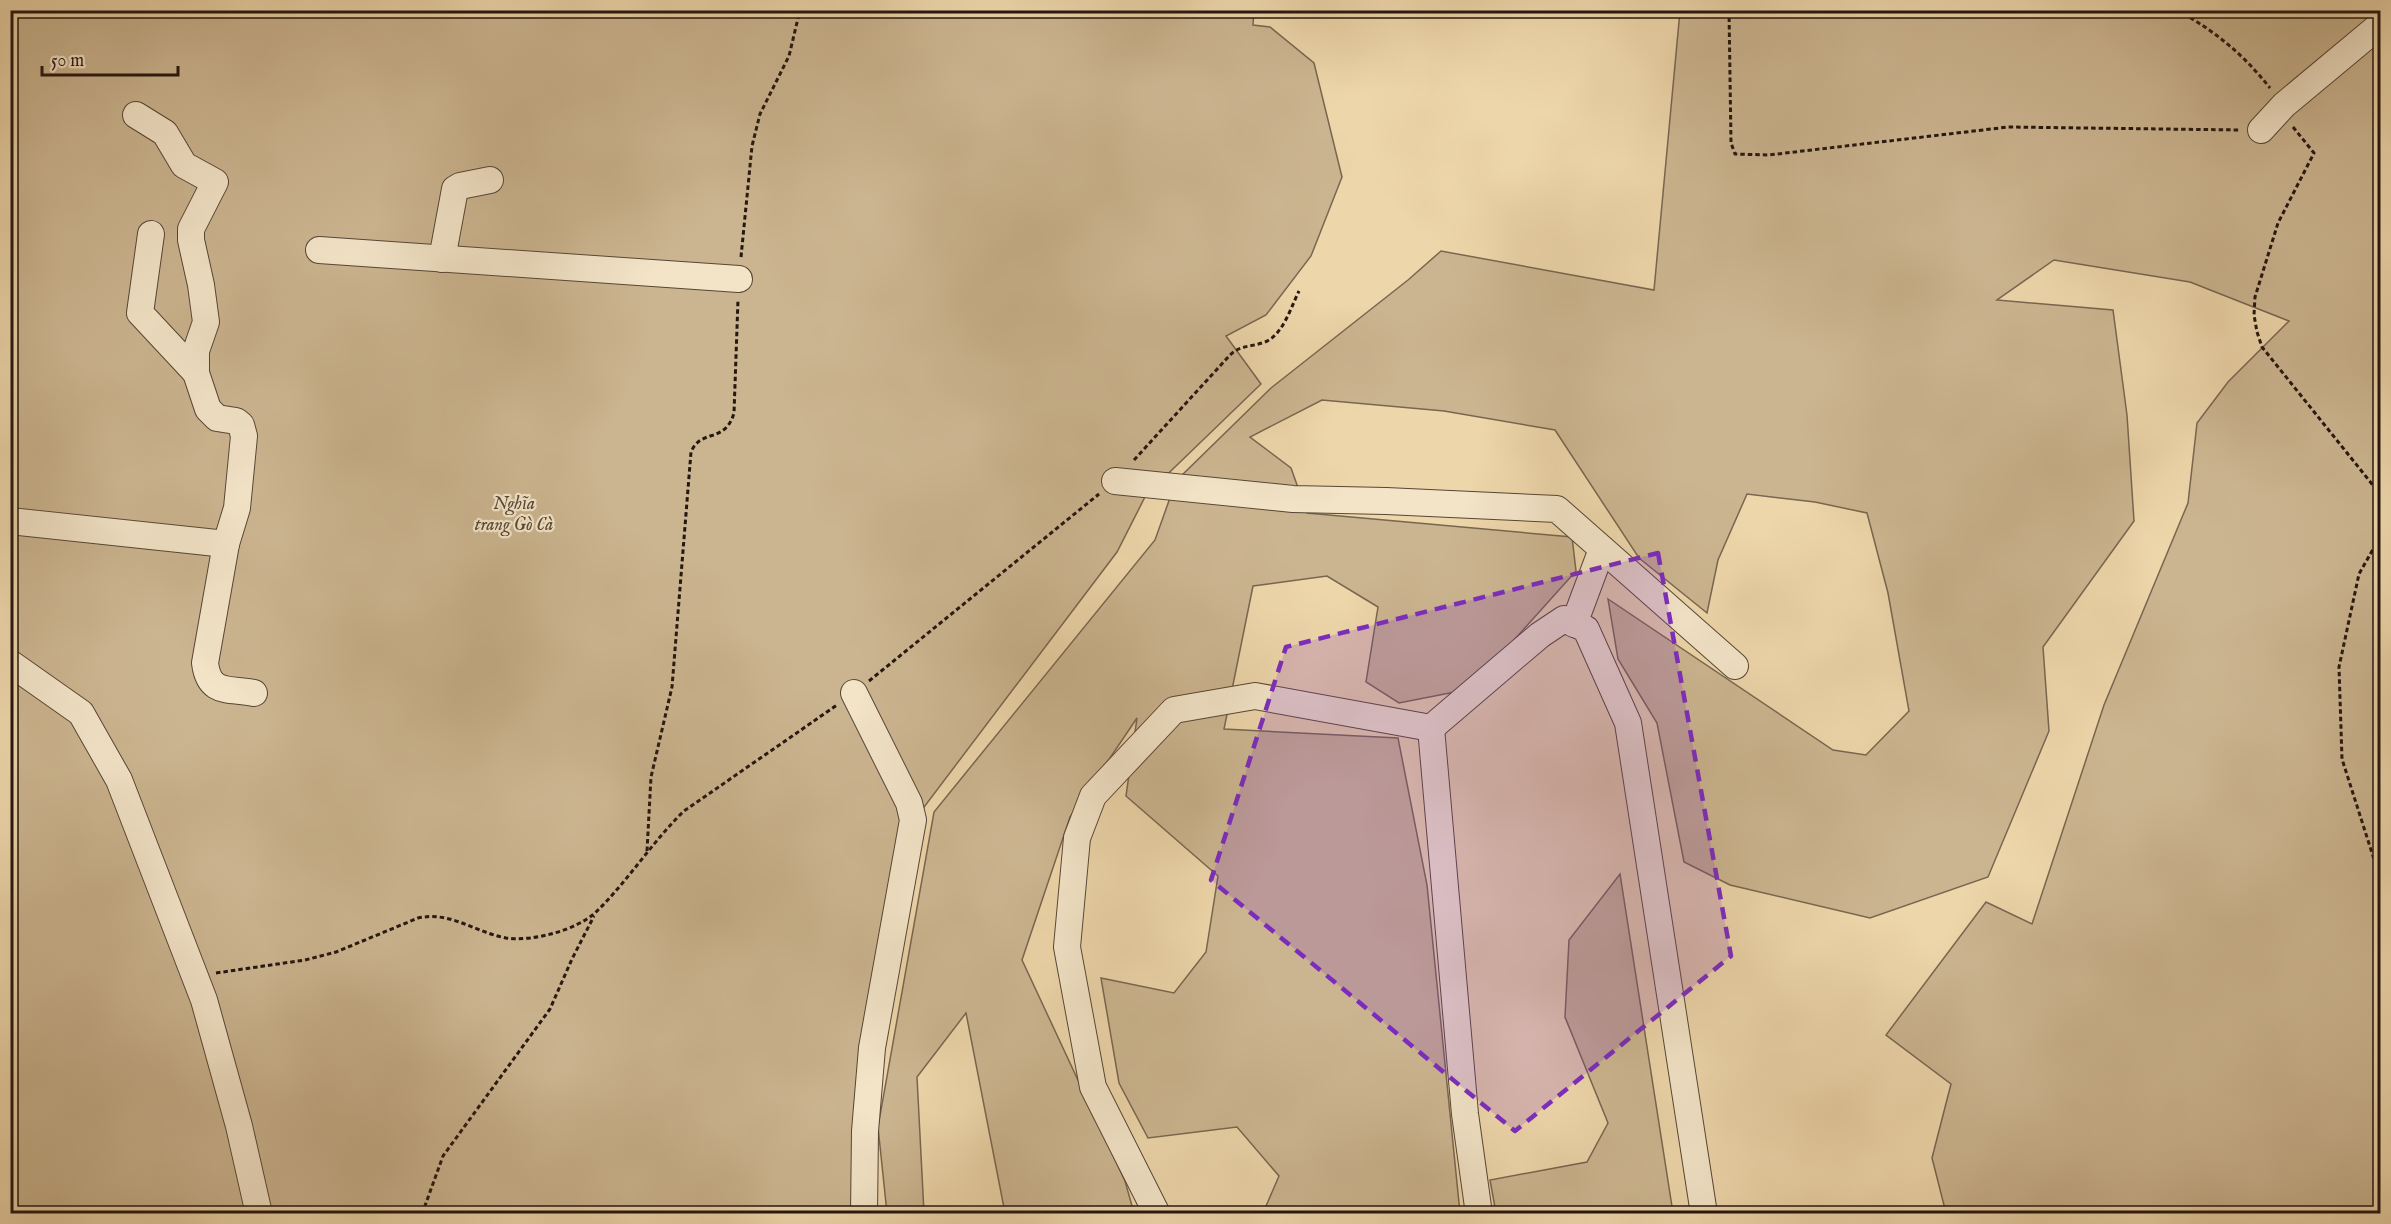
<svg xmlns="http://www.w3.org/2000/svg" width="2391" height="1224" font-family="'IM FELL English',serif">
  <rect width="100%" height="100%" fill="#edd6aa"/>
  <filter id="stains"><feTurbulence type="fractalNoise" baseFrequency=".00333" numOctaves="4"/><feColorMatrix values="0 0 0 0 .2 0 0 0 0 .09 0 0 0 0 .02 0 0 0 .5 -.17"/></filter>
  <radialGradient id="worn" r=".72"><stop offset=".6" stop-color="#630" stop-opacity="0"/><stop offset="1" stop-color="#630" stop-opacity=".3"/></radialGradient>
  <!-- green -->
  <g fill="#cbb590" stroke="#786650" stroke-width="1.5">
    <path d="M 1254,10 L 1253,25 L 1270,27 L 1314,63 L 1342,177 L 1311,256 L 1266,315 L 1226,336 L 1261,384 L 1146,495 L 1117,552 L 918,815 L 879,1040 L 863,1213 L 11,1213 L 10,11 Z"/>
    <path d="M 1680,11 L 2380,11 L 2380,1213 L 1946,1213 L 1932,1158 L 1951,1084 L 1886,1035 L 1986,902 L 2032,924 L 2104,705 L 2188,503 L 2197,423 L 2228,382 L 2289,321 L 2190,282 L 2054,260 L 1997,300 L 2113,310 L 2127,415 L 2134,521 L 2043,647 L 2049,731 L 1988,877 L 1870,918 L 1730,885 L 1684,862 L 1657,723 L 1618,659 L 1608,599 L 1833,750 L 1866,755 L 1909,711 L 1888,593 L 1867,513 L 1815,502 L 1747,494 L 1718,560 L 1707,613 L 1639,558 L 1555,430 L 1444,411 L 1322,400 L 1250,437 L 1291,468 L 1307,513 L 1572,537 L 1576,571 L 1470,689 L 1399,703 L 1366,682 L 1378,607 L 1327,576 L 1253,586 L 1224,729 L 1398,738 L 1427,885 L 1460,1213 L 1263,1213 L 1279,1176 L 1237,1127 L 1148,1138 L 1119,1083 L 1101,978 L 1174,993 L 1206,952 L 1218,876 L 1126,796 L 1137,718 L 1070,817 L 1022,960 L 1125,1181 L 1134,1213 L 1005,1213 L 966,1013 L 917,1077 L 924,1213 L 887,1213 L 878,1127 L 934,812 L 1155,540 L 1176,481 L 1271,388 L 1408,280 L 1441,251 L 1654,290 Z"/>
    <path d="M 1620,874 L 1673,1213 L 1496,1213 L 1490,1180 L 1587,1162 L 1608,1123 L 1565,1017 L 1569,940 Z"/>
  </g>
  <g fill="none" stroke-linecap="round" stroke-linejoin="round">
    <!-- minor casing -->
    <g stroke="#574636" stroke-width="28">
      <g id="minor">
        <path d="M 136,115 L 165,133 L 184,165 L 215,182 L 191,229 L 191,240 L 201,285 L 206,322 L 196,351 L 196,373 L 208,409 L 217,418 L 236,421 L 241,425 L 244,436 L 237,508 L 226,544 L 205,663 C 209,695 228,688 254,693"/>
        <path d="M 2261,130 L 2284,105 L 2380,25"/>
        <path d="M 151,234 L 140,313 L 196,373"/>
        <path d="M 319,250 L 739,279"/>
        <path d="M 442,259 L 455,189 L 460,186 L 490,180"/>
        <path d="M 1115,481 L 1293,499 L 1386,501 L 1557,509 L 1735,666"/>
        <path d="M 10,521 L 226,544"/>
        <path d="M 1574,624 L 1602,549"/>
        <path d="M 10,663 L 81,713 L 119,780 L 204,1000 L 239,1126 L 259,1214"/>
        <path d="M 854,693 L 909,803 L 913,820 L 872,1048 L 865,1131 L 864,1214"/>
        <path d="M 1431,728 L 1465,1114 L 1479,1214"/>
        <path d="M 1157,1214 L 1093,1087 L 1067,947 L 1077,838 L 1093,796 L 1174,710 L 1255,696 L 1431,728 L 1540,635 L 1564,619 L 1586,629 L 1628,723 L 1704,1214"/>
      </g>
    </g>
    <!-- path -->
    <g stroke="#251610" stroke-width="3" stroke-dasharray="4.5 3" stroke-linecap="butt">
      <path d="M 1729,10 L 1731,143 L 1735,154 L 1769,155 L 2008,127 L 2241,130"/>
      <path d="M 2177,10 C 2215,31 2243,54 2270,88"/>
      <path d="M 2293,127 L 2314,153 L 2278,223 L 2255,297 L 2254,315 L 2257,332 L 2262,347 L 2380,494"/>
      <path d="M 741,257 L 752,146 L 760,114 L 789,56 L 800,10"/>
      <path d="M 1134,460 L 1230,355 C 1240,345 1252,347 1265,342 C 1283,335 1291,307 1299,291"/>
      <path d="M 2380,537 L 2359,574 L 2339,667 L 2342,759 L 2380,878"/>
      <path d="M 869,681 L 1099,494"/>
      <path d="M 647,851 L 651,777 L 672,687 L 691,452 C 701,428 725,444 734,413 L 738,300"/>
      <path d="M 216,973 L 305,960 L 336,952 L 418,918 C 451,911 474,932 506,938 C 532,942 577,930 596,912 C 628,881 652,842 684,811 L 837,705"/>
      <path d="M 422,1214 L 443,1156 L 550,1009 L 572,959 L 594,916"/>
    </g>
    <!-- minor -->
    <use href="#minor" stroke="#f3e4c8" stroke-width="26"/>
  </g>
  <!-- marked area -->
  <path fill="#7b2cbf" fill-opacity="0.2" stroke="#7b2cbf" stroke-width="4.5" stroke-dasharray="12 8" stroke-linejoin="round" d="M 1658,553 L 1731,956 L 1515,1131 L 1211,880 L 1286,647 Z"/>
  <g text-anchor="middle" stroke-width="4.5" stroke-linejoin="round" paint-order="stroke">
    <!-- park labels -->
    <g font-size="18" font-style="italic" fill="#574636" stroke="#f3e4c8">
      <text x="514" y="509">Nghĩa<tspan x="514" dy="21">trang Gò Cà</tspan></text>
    </g>
  </g>
  <!-- margin -->
  <rect width="2391" height="1224" fill="none" stroke="#edd6aa" stroke-width="36"/>
  <rect x="12" y="12" width="2367" height="1200" fill="none" stroke="#251610" stroke-width="3"/>
  <rect x="18" y="18" width="2355" height="1188" fill="none" stroke="#251610" stroke-width="1.5"/>
  <!-- scale -->
  <path d="M42 66v9h136v-9" fill="none" stroke="#251610" stroke-width="3"/>
  <text x="51" y="66" font-size="18" fill="#251610" stroke="#f3e4c8" stroke-width="4.5" paint-order="stroke">50 m</text>
  <rect width="100%" height="100%" filter="url(#stains)"/>
  <rect width="100%" height="100%" fill="url(#worn)"/>
</svg>
